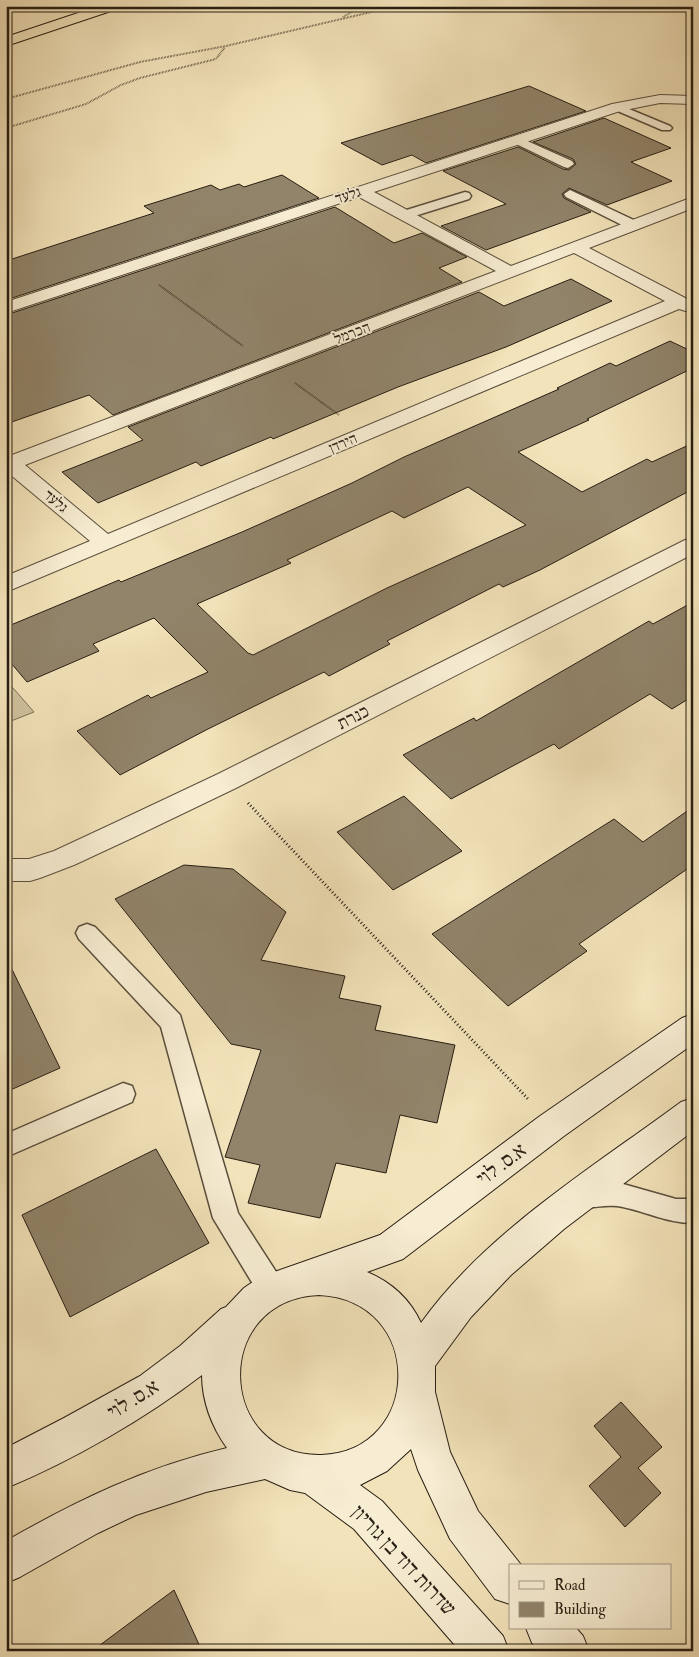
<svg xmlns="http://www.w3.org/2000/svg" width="699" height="1657" font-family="'IM FELL Double Pica','Frank Ruhl Libre',serif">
  <rect width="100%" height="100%" fill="#f3e3ba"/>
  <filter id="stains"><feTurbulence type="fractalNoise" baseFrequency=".004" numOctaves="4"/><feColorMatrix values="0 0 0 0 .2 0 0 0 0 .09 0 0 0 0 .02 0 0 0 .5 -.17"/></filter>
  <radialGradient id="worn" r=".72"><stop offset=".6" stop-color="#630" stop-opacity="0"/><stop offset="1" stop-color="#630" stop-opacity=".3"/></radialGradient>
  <!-- green -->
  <path fill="#d0c29e" stroke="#7c7058" d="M 6,680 L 34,712 L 6,723 Z"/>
  <!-- building -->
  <g fill="#91846a" stroke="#271e13" fill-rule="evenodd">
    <path d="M 529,86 L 586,111 L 426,163 L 412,155 L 382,165 L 341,143 Z"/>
    <path d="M 604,118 L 671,148 L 631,162 L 672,181 L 607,205 L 569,188 L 562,194 L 564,198 L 591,212 L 486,250 L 441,226 L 506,204 L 443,171 L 518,147 L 563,169 L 569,170 L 576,164 L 573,159 L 533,142 Z"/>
    <path d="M 282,175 L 319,198 L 6,300 L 6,261 L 154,213 L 144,206 L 211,185 L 220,190 L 239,184 L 244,187 Z"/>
    <path d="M 335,207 L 394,243 L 422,233 L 467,257 L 439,268 L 462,282 L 113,415 L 89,395 L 6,424 L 6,315 Z"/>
    <path d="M 571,279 L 612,301 L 506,347 L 398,387 L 273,439 L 271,437 L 201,466 L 196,462 L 98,503 L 62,472 L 143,440 L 128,427 L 479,292 L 504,306 Z"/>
    <path d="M 670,341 L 693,352 L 693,368 L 587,419 L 589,420 L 518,452 L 582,492 L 647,459 L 652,462 L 693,443 L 693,489 L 540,570 L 503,587 L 499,584 L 387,641 L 390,644 L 329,676 L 324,672 L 208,729 L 120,775 L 77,731 L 148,695 L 151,698 L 208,672 L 154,618 L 93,644 L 99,651 L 27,682 L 6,657 L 6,627 L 119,580 L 121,582 L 242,532 L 352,483 L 404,457 L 559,389 L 557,388 L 610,363 L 616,366 ZM 468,487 L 526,525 L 387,588 L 253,655 L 248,653 L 197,604 L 291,563 L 287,560 L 392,511 L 404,518 Z"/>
    <path d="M 693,602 L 693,696 L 672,709 L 650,694 L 559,749 L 554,744 L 451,799 L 403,755 L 474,718 L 476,721 L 649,621 L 653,624 Z"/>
    <path d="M 404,796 L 462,851 L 393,890 L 337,832 Z"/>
    <path d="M 693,807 L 693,865 L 579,944 L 587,951 L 508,1006 L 432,934 L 614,819 L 643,842 Z"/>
    <path d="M 184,865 L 233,869 L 286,912 L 261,960 L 345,976 L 339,998 L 381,1006 L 375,1030 L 455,1045 L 437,1123 L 400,1115 L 386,1173 L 336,1163 L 320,1218 L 248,1203 L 260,1165 L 225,1157 L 261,1050 L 231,1044 L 115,899 Z"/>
    <path d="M 6,957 L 60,1068 L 6,1092 Z"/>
    <path d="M 156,1149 L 209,1243 L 70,1317 L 22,1215 Z"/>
    <path d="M 621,1402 L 662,1447 L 638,1468 L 661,1493 L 625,1527 L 589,1486 L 621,1457 L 594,1426 Z"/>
    <path d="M 174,1590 L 202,1651 L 92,1651 Z"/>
  </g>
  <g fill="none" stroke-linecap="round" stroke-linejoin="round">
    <!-- lane casing -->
    <g stroke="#5a4f3d" stroke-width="3">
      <g id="lane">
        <path d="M 617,104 L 670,126 L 672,128 L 670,130 L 662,130 L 613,109 L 611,107 Z"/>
        <path d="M 516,136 L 572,161 L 574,164 L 568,168 L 564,167 L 512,142 L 510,140 L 512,138 Z"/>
        <path d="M 570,190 L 638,222 L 639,225 L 633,229 L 628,228 L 566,197 L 564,194 Z"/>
        <path d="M 465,192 L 469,193 L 471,196 L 469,199 L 405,219 L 399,215 L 400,212 Z"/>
        <path d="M 87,924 L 95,927 L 180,1015 L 238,1213 L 282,1281 L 286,1290 L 282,1299 L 272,1303 L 262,1299 L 213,1218 L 161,1027 L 79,939 L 76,933 L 79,927 Z"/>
        <path d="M 123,1083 L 132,1086 L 135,1094 L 132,1102 L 6,1157 L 6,1134 Z"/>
        <path d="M 616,1182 L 676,1199 L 693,1199 L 693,1223 C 666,1223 643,1210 617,1206 C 601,1204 586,1211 571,1205 L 567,1197 L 571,1189 L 580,1185 Z"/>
      </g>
    </g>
    <!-- street casing -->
    <g stroke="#5a4f3d" stroke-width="2">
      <g id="street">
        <path d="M 660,95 L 693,96 L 693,104 L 660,103 L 620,111 L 374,192 L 511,266 L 693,197 L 693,208 L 589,248 L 693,302 L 693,312 L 689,312 L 679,309 L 6,592 L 6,576 L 90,541 L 6,471 L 6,454 L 12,455 L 496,271 L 359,197 L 6,313 L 6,302 L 612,104 ZM 574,253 L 665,301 L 108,534 L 25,465 Z"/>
        <path d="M 693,538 L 693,554 L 236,788 L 132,838 L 74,865 L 40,878 L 30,881 L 6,881 L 6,859 L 29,859 L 54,851 L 112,824 L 218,774 L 685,540 Z"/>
      </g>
    </g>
    <!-- secondary casing -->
    <g stroke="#271e13" stroke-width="2">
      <g id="secondary">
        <path d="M 693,1014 L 693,1044 L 564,1136 L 403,1259 L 367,1272 C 391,1282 410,1299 421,1323 C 486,1232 592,1168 681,1102 L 693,1098 L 693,1131 L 564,1229 L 511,1275 L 471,1317 L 435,1366 L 435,1392 L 450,1452 L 478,1511 L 522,1566 L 510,1566 L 510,1604 L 495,1599 L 450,1539 L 418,1470 L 411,1449 L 387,1471 L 360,1485 L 382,1501 L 503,1636 L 509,1651 L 460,1651 L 354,1529 L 305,1493 L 290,1490 L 265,1479 L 206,1492 L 136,1515 L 98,1533 L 20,1577 L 6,1583 L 6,1541 C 78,1500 146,1467 227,1448 C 212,1427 202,1401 202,1375 C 146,1418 72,1461 6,1488 L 6,1448 L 64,1418 L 140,1376 L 180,1346 L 221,1309 L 226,1307 L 244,1288 L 260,1277 L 380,1235 L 540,1116 L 682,1018 ZM 319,1295 C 426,1300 423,1452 321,1455 C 217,1457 210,1300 319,1295 Z"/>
        <path d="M 526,1628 L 576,1628 L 583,1636 L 589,1651 L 539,1651 L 532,1643 Z"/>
      </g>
    </g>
    <!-- highway casing -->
    <g stroke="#271e13" stroke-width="2">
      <path id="highway" d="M 99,6 L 118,6 L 117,9 L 6,46 L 6,37 Z"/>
    </g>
    <!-- path-far1 -->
    <g stroke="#271e13" stroke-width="2" stroke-dasharray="0.5 1" stroke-linecap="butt">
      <path d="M 343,17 L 362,6"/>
      <path d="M 6,99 L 140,62 L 226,46 L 397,6"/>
      <path d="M 6,128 L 86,104 L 121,85 L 140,78 L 216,59 L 225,47"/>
      <path d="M 159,285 L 243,346"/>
      <path d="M 295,383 L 339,415"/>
    </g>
    <!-- path -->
    <path stroke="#271e13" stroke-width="3" stroke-dasharray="1 2.5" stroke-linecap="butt" d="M 248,803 L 529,1100"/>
    <!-- lane -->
    <use href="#lane" fill="#f7edd2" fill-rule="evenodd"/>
    <!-- street -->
    <use href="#street" fill="#f7edd2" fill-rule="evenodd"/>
    <!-- secondary -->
    <use href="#secondary" fill="#f7edd2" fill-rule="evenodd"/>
    <!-- highway -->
    <use href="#highway" fill="#f3e3ba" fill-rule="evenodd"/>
  </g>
  <g text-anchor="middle" stroke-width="4" stroke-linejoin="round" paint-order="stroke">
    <!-- far-street labels -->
    <g font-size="15" fill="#271e13" stroke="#f7edd2">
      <text transform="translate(348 195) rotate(-18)" y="5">גלעד</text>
      <text transform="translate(352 333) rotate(-21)" y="5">הכרמל</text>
      <text transform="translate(343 443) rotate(-23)" y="5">הירדן</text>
      <text transform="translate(56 501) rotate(40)" y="5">גלעד</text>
    </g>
    <!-- street labels -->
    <g font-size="18" fill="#271e13" stroke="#f7edd2">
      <text transform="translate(353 717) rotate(-27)" y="6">כנרת</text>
    </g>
    <!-- near-street labels -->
    <g font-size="21" fill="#271e13" stroke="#f7edd2">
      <text transform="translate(501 1164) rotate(-37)" y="7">א.ס. לוי</text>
      <text transform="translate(133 1399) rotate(-32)" y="7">א.ס. לוי</text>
      <text transform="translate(404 1560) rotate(47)" y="7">שדרות דוד בן גוריון</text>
    </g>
  </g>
  <!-- margin -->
  <rect width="699" height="1657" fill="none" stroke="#f3e3ba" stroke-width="25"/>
  <rect x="8" y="8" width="684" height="1642" fill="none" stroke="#271e13" stroke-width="2.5"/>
  <rect x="12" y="12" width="674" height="1632" fill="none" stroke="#271e13"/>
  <!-- legend -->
  <rect x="509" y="1564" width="162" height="65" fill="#f7edd2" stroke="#a49a86"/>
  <rect x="519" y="1581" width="25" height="8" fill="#f7edd2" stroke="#a49a86"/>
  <text x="554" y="1590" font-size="15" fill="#271e13">Road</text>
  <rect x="519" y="1602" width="25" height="15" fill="#91846a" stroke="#a49a86"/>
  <text x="554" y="1614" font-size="15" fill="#271e13">Building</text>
  <rect width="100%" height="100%" filter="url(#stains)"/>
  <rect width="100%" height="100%" fill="url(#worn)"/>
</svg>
